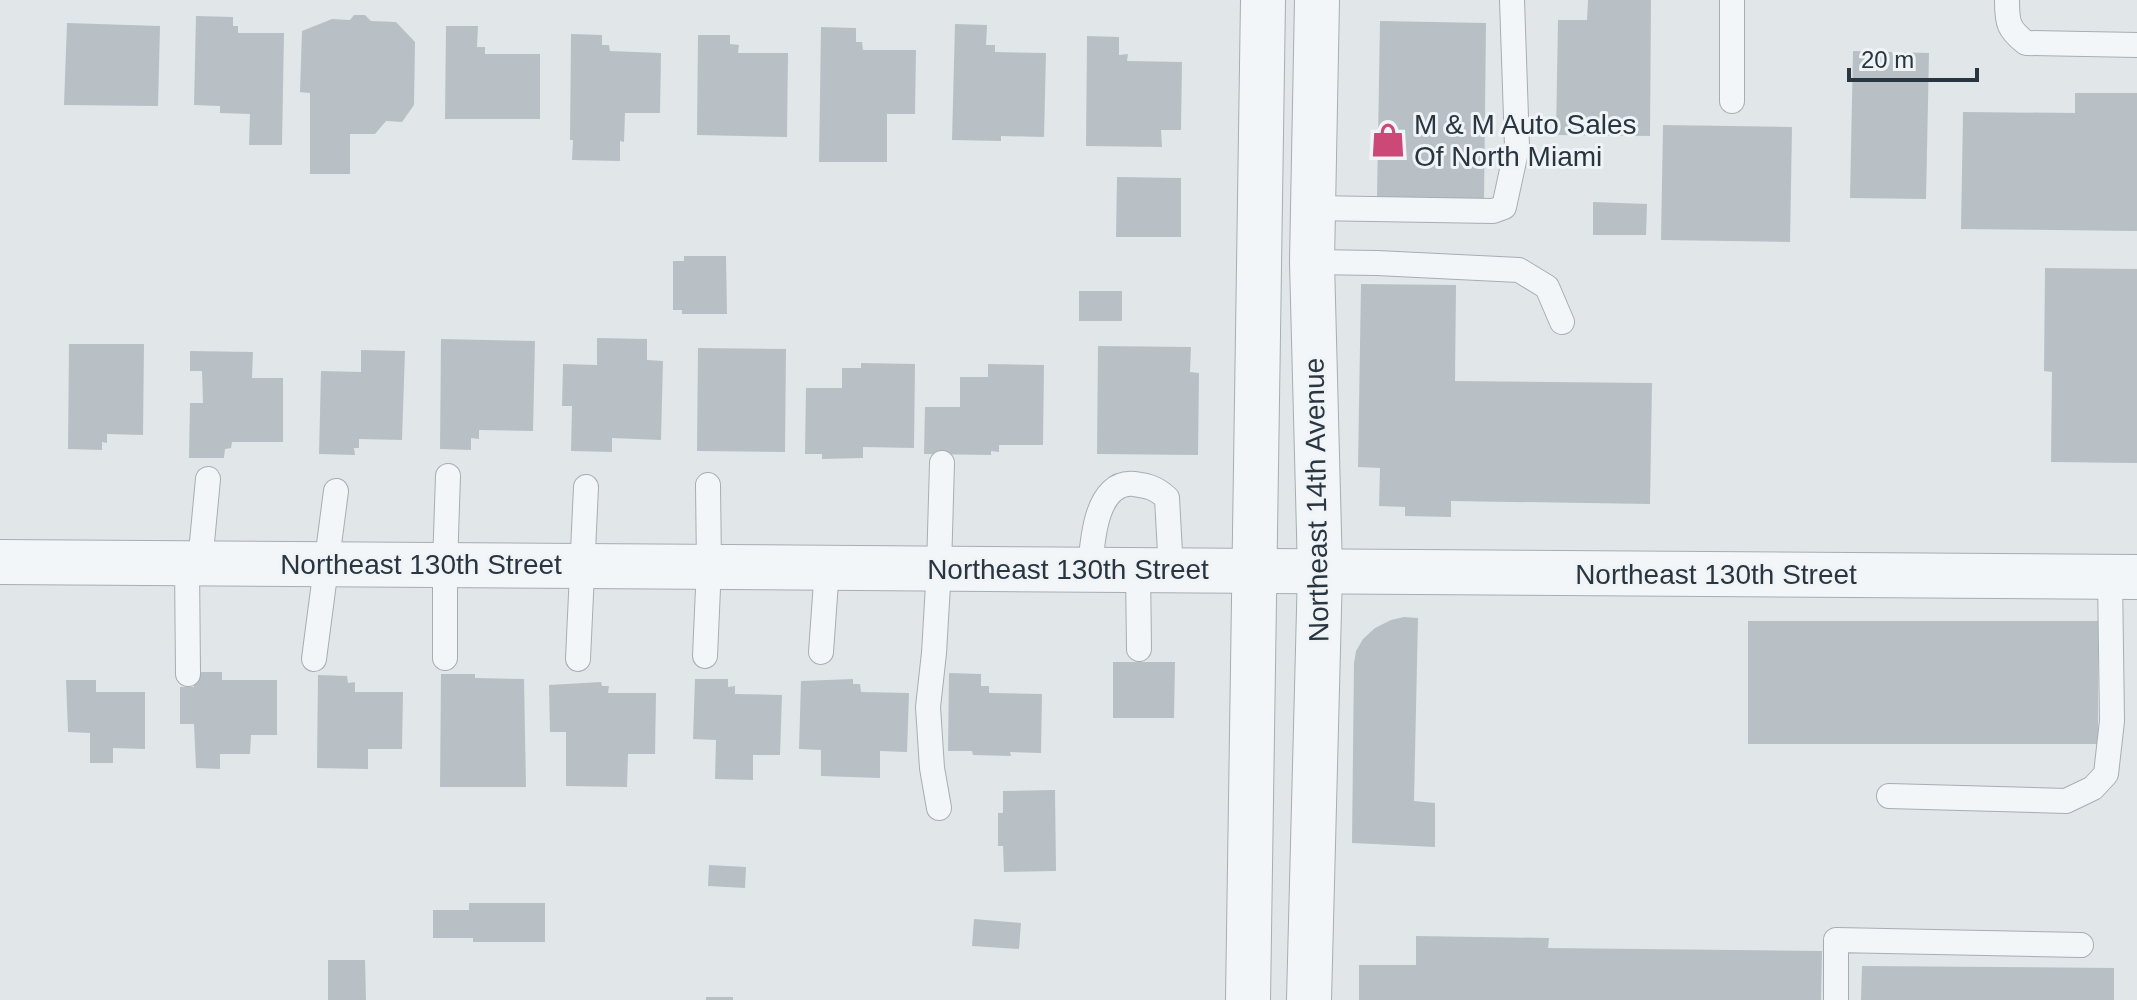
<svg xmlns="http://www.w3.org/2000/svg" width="2137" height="1000" font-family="Helvetica,sans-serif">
  <rect width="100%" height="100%" fill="#e1e6e9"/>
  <!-- building -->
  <g fill="#b8c0c6">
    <path d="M 1588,0 L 1651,0 L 1650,136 L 1556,135 L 1558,20 L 1587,20 Z"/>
    <path d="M 354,15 L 365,15 L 371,21 L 396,22 L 415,42 L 414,105 L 402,122 L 386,121 L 375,134 L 350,134 L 350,174 L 310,174 L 310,93 L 300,92 L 302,31 L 332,19 L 350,20 Z"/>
    <path d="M 196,16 L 233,17 L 233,26 L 238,26 L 238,33 L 284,33 L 282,145 L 249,145 L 250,114 L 220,113 L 220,106 L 194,105 Z"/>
    <path d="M 1380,21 L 1486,23 L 1484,200 L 1377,198 Z"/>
    <path d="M 67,23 L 160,26 L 158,106 L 64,105 Z"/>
    <path d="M 955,24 L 987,25 L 986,45 L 995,45 L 995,52 L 1046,53 L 1044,137 L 1001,136 L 1001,141 L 952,140 Z"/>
    <path d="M 446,26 L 478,26 L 477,47 L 485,47 L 485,54 L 540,54 L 540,119 L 445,119 Z"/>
    <path d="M 821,27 L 856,28 L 856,42 L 862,42 L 863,50 L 916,50 L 915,114 L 887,114 L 887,162 L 819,162 Z"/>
    <path d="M 571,34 L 602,35 L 602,45 L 609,45 L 610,51 L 661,53 L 660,113 L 625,113 L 624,142 L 620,141 L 620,161 L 572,160 L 573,140 L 570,140 Z"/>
    <path d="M 698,35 L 730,35 L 730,44 L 739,45 L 738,53 L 788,53 L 787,137 L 697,135 Z"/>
    <path d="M 1087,36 L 1119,37 L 1119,55 L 1128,54 L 1127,61 L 1182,62 L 1181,130 L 1161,130 L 1162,147 L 1086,146 Z"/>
    <path d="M 1853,51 L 1929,53 L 1926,199 L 1850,198 Z"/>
    <path d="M 2075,93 L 2137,93 L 2137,231 L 1961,229 L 1963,112 L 2075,113 Z"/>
    <path d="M 1663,125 L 1792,127 L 1790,242 L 1661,240 Z"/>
    <path d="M 1117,177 L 1181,178 L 1181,237 L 1116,237 Z"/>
    <path d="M 1593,202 L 1647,204 L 1646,235 L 1593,235 Z"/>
    <path d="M 684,256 L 726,256 L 727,314 L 682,314 L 682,310 L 673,310 L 673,261 L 684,261 Z"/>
    <path d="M 2045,268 L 2137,269 L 2137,463 L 2051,462 L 2052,372 L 2044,371 Z"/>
    <path d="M 1361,284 L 1456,285 L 1455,381 L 1652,383 L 1650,504 L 1451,501 L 1451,517 L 1405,516 L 1405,507 L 1379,506 L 1380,468 L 1358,467 Z"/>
    <rect x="1079" y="291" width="43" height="30"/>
    <path d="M 597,338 L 647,339 L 647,360 L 663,361 L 661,440 L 612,438 L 612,452 L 571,451 L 572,406 L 562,406 L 563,364 L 597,365 Z"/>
    <path d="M 441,339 L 535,341 L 533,431 L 479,430 L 479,439 L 471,438 L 471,450 L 440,449 Z"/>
    <path d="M 69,344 L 144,344 L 143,435 L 107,434 L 107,443 L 102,442 L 102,450 L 68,449 Z"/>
    <path d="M 1098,346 L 1191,347 L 1190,372 L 1199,373 L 1198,455 L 1097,454 Z"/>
    <path d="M 698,348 L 786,349 L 785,452 L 697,451 Z"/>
    <path d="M 361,350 L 405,351 L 402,440 L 359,439 L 359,448 L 354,448 L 355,455 L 319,454 L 321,371 L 361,372 Z"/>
    <path d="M 190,351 L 253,352 L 252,378 L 283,378 L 283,442 L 232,442 L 231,448 L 225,449 L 224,458 L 189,458 L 190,403 L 203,403 L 202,371 L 190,371 Z"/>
    <path d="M 861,363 L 915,364 L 914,448 L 863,447 L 863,458 L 822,459 L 822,454 L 805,454 L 806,388 L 842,388 L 842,368 L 861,368 Z"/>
    <path d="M 988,364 L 1044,365 L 1043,445 L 999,445 L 999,452 L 991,451 L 991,455 L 924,454 L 925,407 L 960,407 L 960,377 L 988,377 Z"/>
    <path d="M 1404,617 L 1418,618 L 1414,801 L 1435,803 L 1435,847 L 1352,843 L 1354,663 L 1356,651 L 1363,639 L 1375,628 L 1391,620 Z"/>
    <rect x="1748" y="621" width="350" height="123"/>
    <path d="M 1113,662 L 1175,662 L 1174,718 L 1113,718 Z"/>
    <path d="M 197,672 L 222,672 L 222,680 L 277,680 L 277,735 L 251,735 L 250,754 L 220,754 L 220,769 L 196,768 L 194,724 L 180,724 L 180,687 L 194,687 L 194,682 L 197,683 Z"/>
    <path d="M 949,673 L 981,674 L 981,686 L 989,686 L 989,693 L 1042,694 L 1041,753 L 1010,752 L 1011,756 L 973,755 L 972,751 L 948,751 Z"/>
    <path d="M 441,674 L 475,674 L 475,678 L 524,679 L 526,787 L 440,787 Z"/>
    <path d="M 318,675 L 347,676 L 348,683 L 355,682 L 355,692 L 403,692 L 402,749 L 368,749 L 368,769 L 317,768 Z"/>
    <path d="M 695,679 L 728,679 L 728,687 L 735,686 L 735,694 L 782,695 L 780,755 L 753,755 L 753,780 L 715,779 L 716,740 L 693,739 Z"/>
    <path d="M 853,679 L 853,684 L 860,684 L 861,692 L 909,693 L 907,752 L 880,751 L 880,778 L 821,776 L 821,750 L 799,749 L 801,681 Z"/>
    <path d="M 66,680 L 96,680 L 96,692 L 145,692 L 145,749 L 113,748 L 113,763 L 90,763 L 90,733 L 68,732 Z"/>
    <path d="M 601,682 L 602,686 L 609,686 L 608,693 L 656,693 L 655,754 L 628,754 L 627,787 L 566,786 L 566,732 L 550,732 L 549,685 Z"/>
    <path d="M 1055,790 L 1056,871 L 1004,872 L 1003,846 L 998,846 L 998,813 L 1003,813 L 1003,791 Z"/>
    <path d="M 709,865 L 746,867 L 745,888 L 708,886 Z"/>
    <path d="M 469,903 L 545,903 L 545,942 L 473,942 L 473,938 L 433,938 L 433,910 L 469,910 Z"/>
    <path d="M 974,919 L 1021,923 L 1019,949 L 972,946 Z"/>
    <path d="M 1416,936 L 1549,938 L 1548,948 L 1822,951 L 1821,1000 L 1359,1000 L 1359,965 L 1416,965 Z"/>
    <path d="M 328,960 L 365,960 L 366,1000 L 328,1000 Z"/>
    <path d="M 1862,966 L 2114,968 L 2114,1000 L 1861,1000 Z"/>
    <rect x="706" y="997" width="27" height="3"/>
  </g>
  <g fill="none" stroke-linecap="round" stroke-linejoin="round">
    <!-- service casing -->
    <g stroke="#a6aeb3" stroke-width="26">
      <g id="service">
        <path d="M 2007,0 C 2007,23 2008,29 2026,43 L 2137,45"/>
        <path d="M 1732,101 L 1732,0"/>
        <path d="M 1312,208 L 1493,211 L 1504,207 L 1517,147 L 1512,0"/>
        <path d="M 1312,262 L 1377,263 L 1519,270 L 1547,287 L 1562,322"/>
        <path d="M 187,563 L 188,674"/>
        <path d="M 200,563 L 208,479"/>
        <path d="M 1090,570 C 1092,544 1095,480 1134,484 C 1149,486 1156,488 1167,498 L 1171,571"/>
        <path d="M 1138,570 L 1139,649"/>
        <path d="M 821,652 L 827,568"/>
        <path d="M 705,656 L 709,566 L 708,485"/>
        <path d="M 445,658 L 445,565 L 448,476"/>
        <path d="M 314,659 L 336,491"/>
        <path d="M 578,659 L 586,487"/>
        <path d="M 1889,796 L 2066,801 L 2093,788 L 2106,774 L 2112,721 L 2110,577"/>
        <path d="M 939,808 L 932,768 L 928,707 L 934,653 L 939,568 L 942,463"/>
        <path d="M 1836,1000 L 1836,940 L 2081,945"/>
      </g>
    </g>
    <!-- minor casing -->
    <g stroke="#a6aeb3" stroke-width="46">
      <path id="minor" d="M 0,562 L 2137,577"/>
    </g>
    <!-- tertiary casing -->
    <g stroke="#a6aeb3" stroke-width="46">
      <g id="tertiary">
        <path d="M 1248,1000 L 1263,0"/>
        <path d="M 1309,1000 L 1320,571 L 1312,262 L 1317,0"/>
      </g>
    </g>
    <!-- service -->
    <use href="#service" stroke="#f3f6f8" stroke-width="24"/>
    <!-- minor -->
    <use href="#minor" stroke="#f3f6f8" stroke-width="44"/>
    <!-- tertiary -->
    <use href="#tertiary" stroke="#f3f6f8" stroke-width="44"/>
  </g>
  <!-- icons -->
  <defs>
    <g id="shop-bare" transform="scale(2.76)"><path d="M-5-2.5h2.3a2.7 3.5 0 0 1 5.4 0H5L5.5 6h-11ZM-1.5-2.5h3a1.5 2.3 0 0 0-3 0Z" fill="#cc4876" stroke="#f0f4f7" stroke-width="2.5" paint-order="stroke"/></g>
  </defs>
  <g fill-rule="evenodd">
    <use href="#shop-bare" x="1388" y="140"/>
  </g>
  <g text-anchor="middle" stroke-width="6" stroke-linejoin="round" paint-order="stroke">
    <!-- poi labels -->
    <g font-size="28" fill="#293641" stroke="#f0f4f7" text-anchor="start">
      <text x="1414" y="134">M &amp; M Auto Sales<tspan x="1414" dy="32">Of North Miami</tspan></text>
    </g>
    <!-- street labels -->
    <g font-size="28" fill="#293641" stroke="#f0f4f7">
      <text transform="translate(1316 500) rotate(-91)" y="10">Northeast 14th Avenue</text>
      <text x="421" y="574">Northeast 130th Street</text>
      <text x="1068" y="579">Northeast 130th Street</text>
      <text x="1716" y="584">Northeast 130th Street</text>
    </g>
  </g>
  <!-- scale -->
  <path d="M1849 68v12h128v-12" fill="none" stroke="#293641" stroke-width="4"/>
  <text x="1861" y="68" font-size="24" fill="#293641" stroke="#f0f4f7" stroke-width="6" paint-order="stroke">20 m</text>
</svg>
